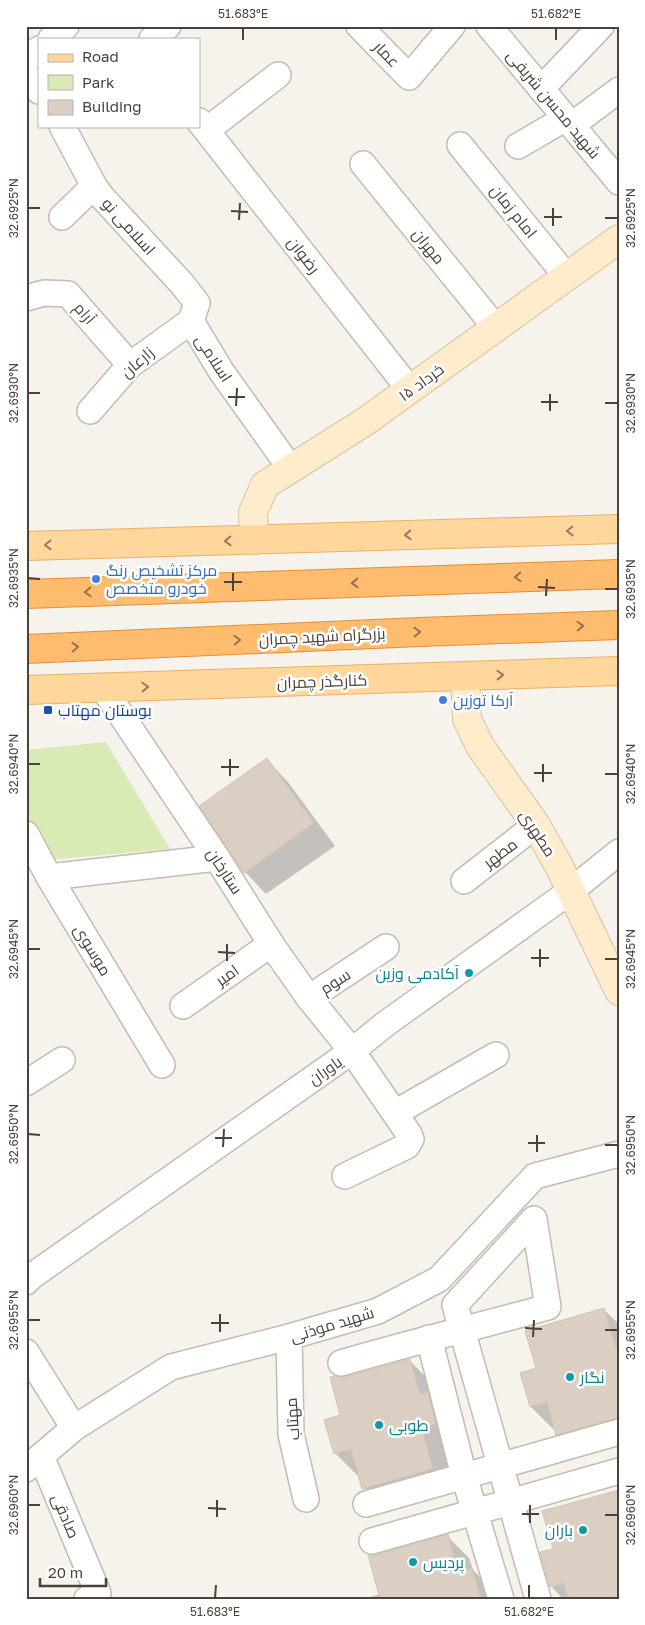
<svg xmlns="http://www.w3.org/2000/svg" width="645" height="1625" font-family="'Golos Text',Cairo,sans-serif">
  <rect width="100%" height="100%" fill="#f6f2ec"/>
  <!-- green -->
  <path fill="#d9ebb4" d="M 106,742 L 170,849 L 38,861 L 26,838 L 26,750 Z"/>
  <!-- shadow -->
  <g fill="#0003">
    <path d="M 267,760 L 288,782 L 335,846 L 266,894 L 245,872 Z"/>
    <path d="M 604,1310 L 619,1324 L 619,1445 L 579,1456 L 557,1434 L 556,1428 L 553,1429 L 531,1407 L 521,1374 L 538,1369 Z"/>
    <path d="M 409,1360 L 431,1382 L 457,1445 L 443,1449 L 454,1491 L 386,1510 L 364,1488 L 360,1475 L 357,1475 L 335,1453 L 342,1416 L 345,1378 Z"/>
    <path d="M 447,1536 L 469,1558 L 473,1570 L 494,1591 L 496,1599 L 364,1599 L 380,1594 L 376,1556 Z"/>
    <path d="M 554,1550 L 619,1599 L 563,1599 L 551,1586 Z"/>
  </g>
  <!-- building -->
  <g fill="#dbcfc3" stroke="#d4c3b3">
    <path d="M 267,758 L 314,823 L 244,873 L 199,806 Z"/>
    <path d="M 604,1308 L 616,1348 L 619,1347 L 619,1418 L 556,1435 L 547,1402 L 530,1407 L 520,1373 L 536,1368 L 525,1331 Z"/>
    <path d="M 410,1359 L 420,1394 L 428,1392 L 436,1424 L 422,1427 L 433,1469 L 362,1489 L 351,1449 L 334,1454 L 324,1420 L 340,1415 L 330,1377 L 335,1376 L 345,1377 Z"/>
    <path d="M 619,1490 L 619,1599 L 568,1599 L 564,1583 L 550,1587 L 540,1552 L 553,1549 L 542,1511 Z"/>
    <path d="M 448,1534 L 458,1572 L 472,1568 L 481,1599 L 380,1599 L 368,1555 L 376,1555 Z"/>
  </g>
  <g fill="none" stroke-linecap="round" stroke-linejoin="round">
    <!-- street casing -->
    <g stroke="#c5bbb0" stroke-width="28">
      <g id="street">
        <path d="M 359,26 L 409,77 L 452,26"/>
        <path d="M 489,26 L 619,182"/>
        <path d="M 51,39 L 66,26"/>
        <path d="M 152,39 L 168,26"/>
        <path d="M 26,59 L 39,49"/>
        <path d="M 26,74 L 39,91"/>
        <path d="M 541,89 L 601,26"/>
        <path d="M 199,121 L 410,390"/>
        <path d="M 572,125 L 619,90"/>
        <path d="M 62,126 L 94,186 L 102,197 L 183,285 L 197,303 L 191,321"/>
        <path d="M 207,130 L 278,75"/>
        <path d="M 460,145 L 567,277"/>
        <path d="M 518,146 L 566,118"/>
        <path d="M 363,164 L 496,328"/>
        <path d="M 62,217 L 94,186"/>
        <path d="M 26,298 L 44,293 L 68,294 L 130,365"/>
        <path d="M 191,321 L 221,371 L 291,469"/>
        <path d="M 90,411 L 130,365 L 191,321"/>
        <path d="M 103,688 L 217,858 L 271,944 L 309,998 L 352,1051 L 409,1134 L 411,1139 L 407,1146 L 345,1176"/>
        <path d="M 26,834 L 49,877 L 162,1065"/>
        <path d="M 49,877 L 217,858"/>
        <path d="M 464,881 L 536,825"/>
        <path d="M 309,998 L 386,947"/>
        <path d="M 183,1006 L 271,944"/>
        <path d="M 26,1083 L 62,1060"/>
        <path d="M 395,1113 L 496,1055"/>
        <path d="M 26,1282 L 32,1276 L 352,1051 L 384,1025 L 572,890 L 619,852"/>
        <path d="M 289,1337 L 291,1434 L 306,1499"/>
        <path d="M 429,1338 L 464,1476 L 501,1599"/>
        <path d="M 26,1352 L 74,1428"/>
        <path d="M 341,1363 C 410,1343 479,1326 548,1307 L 534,1219 L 455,1305 C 482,1403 510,1501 538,1599"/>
        <path d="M 41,1456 L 98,1593 L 87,1599"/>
        <path d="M 26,1469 L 74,1428 L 171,1367 L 289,1337 L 378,1311 L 439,1279 L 535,1176 L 619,1154"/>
        <path d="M 366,1504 L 619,1432"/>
        <path d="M 372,1541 L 619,1471"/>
      </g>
    </g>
    <!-- secondary casing -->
    <g stroke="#dac29d" stroke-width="30">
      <g id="secondary">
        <path d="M 254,540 L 253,512 L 265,485 L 366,421 L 619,239"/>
        <path d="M 465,676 L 467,719 L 480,746 L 536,825 L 560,868 L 619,991"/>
      </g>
    </g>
    <!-- primary casing -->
    <g stroke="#e9b167" stroke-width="30">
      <g id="primary">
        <path d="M 26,546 L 619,529"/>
        <path d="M 26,690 L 619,671"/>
      </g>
    </g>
    <!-- highway casing -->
    <g stroke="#e38f38" stroke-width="30">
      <g id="highway">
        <path d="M 26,594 L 619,574"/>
        <path d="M 26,649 L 420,632 L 619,625"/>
      </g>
    </g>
    <!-- street -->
    <use href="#street" stroke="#fff" stroke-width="25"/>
    <!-- secondary -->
    <use href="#secondary" stroke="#ffeccd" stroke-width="28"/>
    <!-- primary -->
    <use href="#primary" stroke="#ffd69c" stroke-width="28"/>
    <!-- highway -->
    <use href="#highway" stroke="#ffbc6e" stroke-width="28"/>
  </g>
  <!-- one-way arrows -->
  <defs><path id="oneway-chevron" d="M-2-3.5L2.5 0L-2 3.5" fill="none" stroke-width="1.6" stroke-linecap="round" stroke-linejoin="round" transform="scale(1.25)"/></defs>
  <g stroke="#937d61">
    <use href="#oneway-chevron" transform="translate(570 531) rotate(179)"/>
    <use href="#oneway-chevron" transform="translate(408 535) rotate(178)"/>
    <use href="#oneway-chevron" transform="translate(228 541) rotate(178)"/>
    <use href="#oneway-chevron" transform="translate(48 545) rotate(179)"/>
    <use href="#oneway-chevron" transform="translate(500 675) rotate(-2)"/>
    <use href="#oneway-chevron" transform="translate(145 687) rotate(-2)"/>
  </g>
  <g stroke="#93734e">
    <use href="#oneway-chevron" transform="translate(518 577) rotate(178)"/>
    <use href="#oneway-chevron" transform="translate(355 583) rotate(178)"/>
    <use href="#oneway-chevron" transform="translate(88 592) rotate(178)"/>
    <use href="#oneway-chevron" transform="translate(580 626) rotate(-2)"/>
    <use href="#oneway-chevron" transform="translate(417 632) rotate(-2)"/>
    <use href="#oneway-chevron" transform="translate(237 640) rotate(-3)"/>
    <use href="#oneway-chevron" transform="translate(75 647) rotate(-3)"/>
  </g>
  <!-- ticks -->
  <path fill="none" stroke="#4b4239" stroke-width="2" d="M 243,40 L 243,28M 556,40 L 556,28M 28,208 L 40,208M 231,211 L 248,212M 544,217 L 562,217M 605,218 L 618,218M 239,220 L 240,203M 553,226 L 553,208M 28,393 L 40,393M 228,397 L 245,397M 541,402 L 558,402M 605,403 L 618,403M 236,406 L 237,388M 550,411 L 550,394M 28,578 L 40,579M 224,582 L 242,582M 538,587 L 555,588M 605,589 L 618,589M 233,591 L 233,573M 546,596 L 547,579M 28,764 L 40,764M 221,767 L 239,767M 534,773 L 552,773M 605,774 L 618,774M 230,776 L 230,759M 543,782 L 543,764M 28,949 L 40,949M 218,952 L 235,953M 531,958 L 549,958M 605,959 L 618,959M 227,961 L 227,944M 540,967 L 540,949M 28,1134 L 40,1135M 215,1138 L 232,1138M 528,1143 L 545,1143M 605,1145 L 618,1145M 223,1147 L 224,1129M 537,1152 L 537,1135M 28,1320 L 40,1320M 211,1323 L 229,1323M 525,1328 L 542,1329M 605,1330 L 618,1330M 220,1332 L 220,1314M 533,1337 L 534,1320M 28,1505 L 40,1505M 208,1508 L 226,1509M 522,1514 L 539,1514M 605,1515 L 618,1515M 217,1517 L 217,1500M 530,1523 L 530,1505M 215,1598 L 216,1585M 529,1598 L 529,1585"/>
  <!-- markers -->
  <g fill="#3f7fe0" stroke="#fff" stroke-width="2">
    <circle cx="96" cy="579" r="5"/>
    <circle cx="443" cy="700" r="5"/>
  </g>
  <rect fill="#1a4fb4" stroke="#fff" stroke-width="2" x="43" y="705" width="10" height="10" rx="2.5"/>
  <g fill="#0f9aa8" stroke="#fff" stroke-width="2">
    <circle cx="469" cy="973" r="5"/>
    <circle cx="570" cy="1377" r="5"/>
    <circle cx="379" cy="1425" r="5"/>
    <circle cx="583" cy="1530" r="5"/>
    <circle cx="413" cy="1562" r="5"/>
  </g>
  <g text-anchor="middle" stroke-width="5" stroke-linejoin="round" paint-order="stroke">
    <!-- street labels -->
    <g font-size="16" fill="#4b4239" stroke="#fff">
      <text transform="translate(387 54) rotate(46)" y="6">عمار</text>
      <text transform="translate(554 104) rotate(50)" y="6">شهید محسن شریفی</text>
      <text transform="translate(514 211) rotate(51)" y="6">امام زمان</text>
      <text transform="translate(129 226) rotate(48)" y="6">اسلامی نو</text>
      <text transform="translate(429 246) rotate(51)" y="6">مهران</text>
      <text transform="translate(304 255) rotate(52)" y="6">رضوان</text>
      <text transform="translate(85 313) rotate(49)" y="6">آرام</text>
      <text transform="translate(214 358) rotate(57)" y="6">اسلامی</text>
      <text transform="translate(137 362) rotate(-41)" y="6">زارعان</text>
      <text transform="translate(421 382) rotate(-36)" y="6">۱۵ خرداد</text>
      <text transform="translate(322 636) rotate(-3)" y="6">بزرگراه شهید چمران</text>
      <text transform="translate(322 681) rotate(-2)" y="6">کنارگذر چمران</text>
      <text transform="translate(538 833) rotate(57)" y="6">مطهری</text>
      <text transform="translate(500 853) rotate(-37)" y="6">مطهر</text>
      <text transform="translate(225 871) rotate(57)" y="6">ستارخان</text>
      <text transform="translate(93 950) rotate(59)" y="6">موسوی</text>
      <text transform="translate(227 975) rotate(-35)" y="6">امیر</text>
      <text transform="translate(335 981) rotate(-33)" y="6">سوم</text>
      <text transform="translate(325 1070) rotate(-35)" y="6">یاوران</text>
      <text transform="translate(332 1324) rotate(-17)" y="6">شهید موذنی</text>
      <text transform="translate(292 1419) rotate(-94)" y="6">مهتاب</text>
      <text transform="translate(66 1516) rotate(67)" y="6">صادقی</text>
    </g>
    <!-- shop labels -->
    <g font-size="16" fill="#366cbe" stroke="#fff" text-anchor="start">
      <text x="106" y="576">مرکز تشخیص رنگ<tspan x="106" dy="18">خودرو متخصص</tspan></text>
      <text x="453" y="706">آرکا توزین</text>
    </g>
    <!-- transit labels -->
    <g font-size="16" fill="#164399" stroke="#fff" text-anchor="start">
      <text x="58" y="716">بوستان مهتاب</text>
    </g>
    <!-- culture labels -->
    <g font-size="16" fill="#0d838f" stroke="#fff" text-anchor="start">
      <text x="459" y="979" text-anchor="end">آکادمی وزین</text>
      <text x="580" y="1383">نگار</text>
      <text x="389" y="1431">طوبی</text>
      <text x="573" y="1536" text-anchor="end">باران</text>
      <text x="423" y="1568">پردیس</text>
    </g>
  </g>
  <!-- border -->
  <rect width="645" height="1625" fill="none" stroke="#ffffff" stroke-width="55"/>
  <!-- legend -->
  <rect x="38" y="38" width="162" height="90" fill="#ffffff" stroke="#b7b3b0"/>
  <rect x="48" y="54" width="25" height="8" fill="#ffd69c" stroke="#b7b3b0"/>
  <text x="82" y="62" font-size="15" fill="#4b4239">Road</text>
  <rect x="48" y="75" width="25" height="15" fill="#d9ebb4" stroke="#b7b3b0"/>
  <text x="82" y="88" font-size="15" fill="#4b4239">Park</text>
  <rect x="48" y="100" width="25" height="15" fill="#dbcfc3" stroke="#b7b3b0"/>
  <text x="82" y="112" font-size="15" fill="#4b4239">Building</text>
  <!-- scale -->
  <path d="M40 1578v8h66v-8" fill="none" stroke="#4b4239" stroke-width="2.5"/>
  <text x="48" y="1578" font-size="15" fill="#4b4239" stroke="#ffffff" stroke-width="4" paint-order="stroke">20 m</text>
  <rect x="28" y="28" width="590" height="1570" fill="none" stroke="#4b4239" stroke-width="2"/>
  <g font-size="12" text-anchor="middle" fill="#4b4239">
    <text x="243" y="18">51.683°E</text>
    <text x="556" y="18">51.682°E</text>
    <text transform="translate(14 208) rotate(-90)" y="4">32.6925°N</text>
    <text transform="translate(631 218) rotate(-90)" y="4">32.6925°N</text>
    <text transform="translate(14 393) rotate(-90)" y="4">32.6930°N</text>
    <text transform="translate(631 403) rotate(-90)" y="4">32.6930°N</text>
    <text transform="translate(14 578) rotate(-90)" y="4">32.6935°N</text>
    <text transform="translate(631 589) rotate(-90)" y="4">32.6935°N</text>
    <text transform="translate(14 764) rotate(-90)" y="4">32.6940°N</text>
    <text transform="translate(631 774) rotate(-90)" y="4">32.6940°N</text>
    <text transform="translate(14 949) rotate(-90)" y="4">32.6945°N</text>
    <text transform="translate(631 959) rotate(-90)" y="4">32.6945°N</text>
    <text transform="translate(14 1134) rotate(-90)" y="4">32.6950°N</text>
    <text transform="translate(631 1145) rotate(-90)" y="4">32.6950°N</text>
    <text transform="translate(14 1320) rotate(-90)" y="4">32.6955°N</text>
    <text transform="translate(631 1330) rotate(-90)" y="4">32.6955°N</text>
    <text transform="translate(14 1505) rotate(-90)" y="4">32.6960°N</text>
    <text transform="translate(631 1515) rotate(-90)" y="4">32.6960°N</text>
    <text x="215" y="1616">51.683°E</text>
    <text x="529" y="1616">51.682°E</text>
  </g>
</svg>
